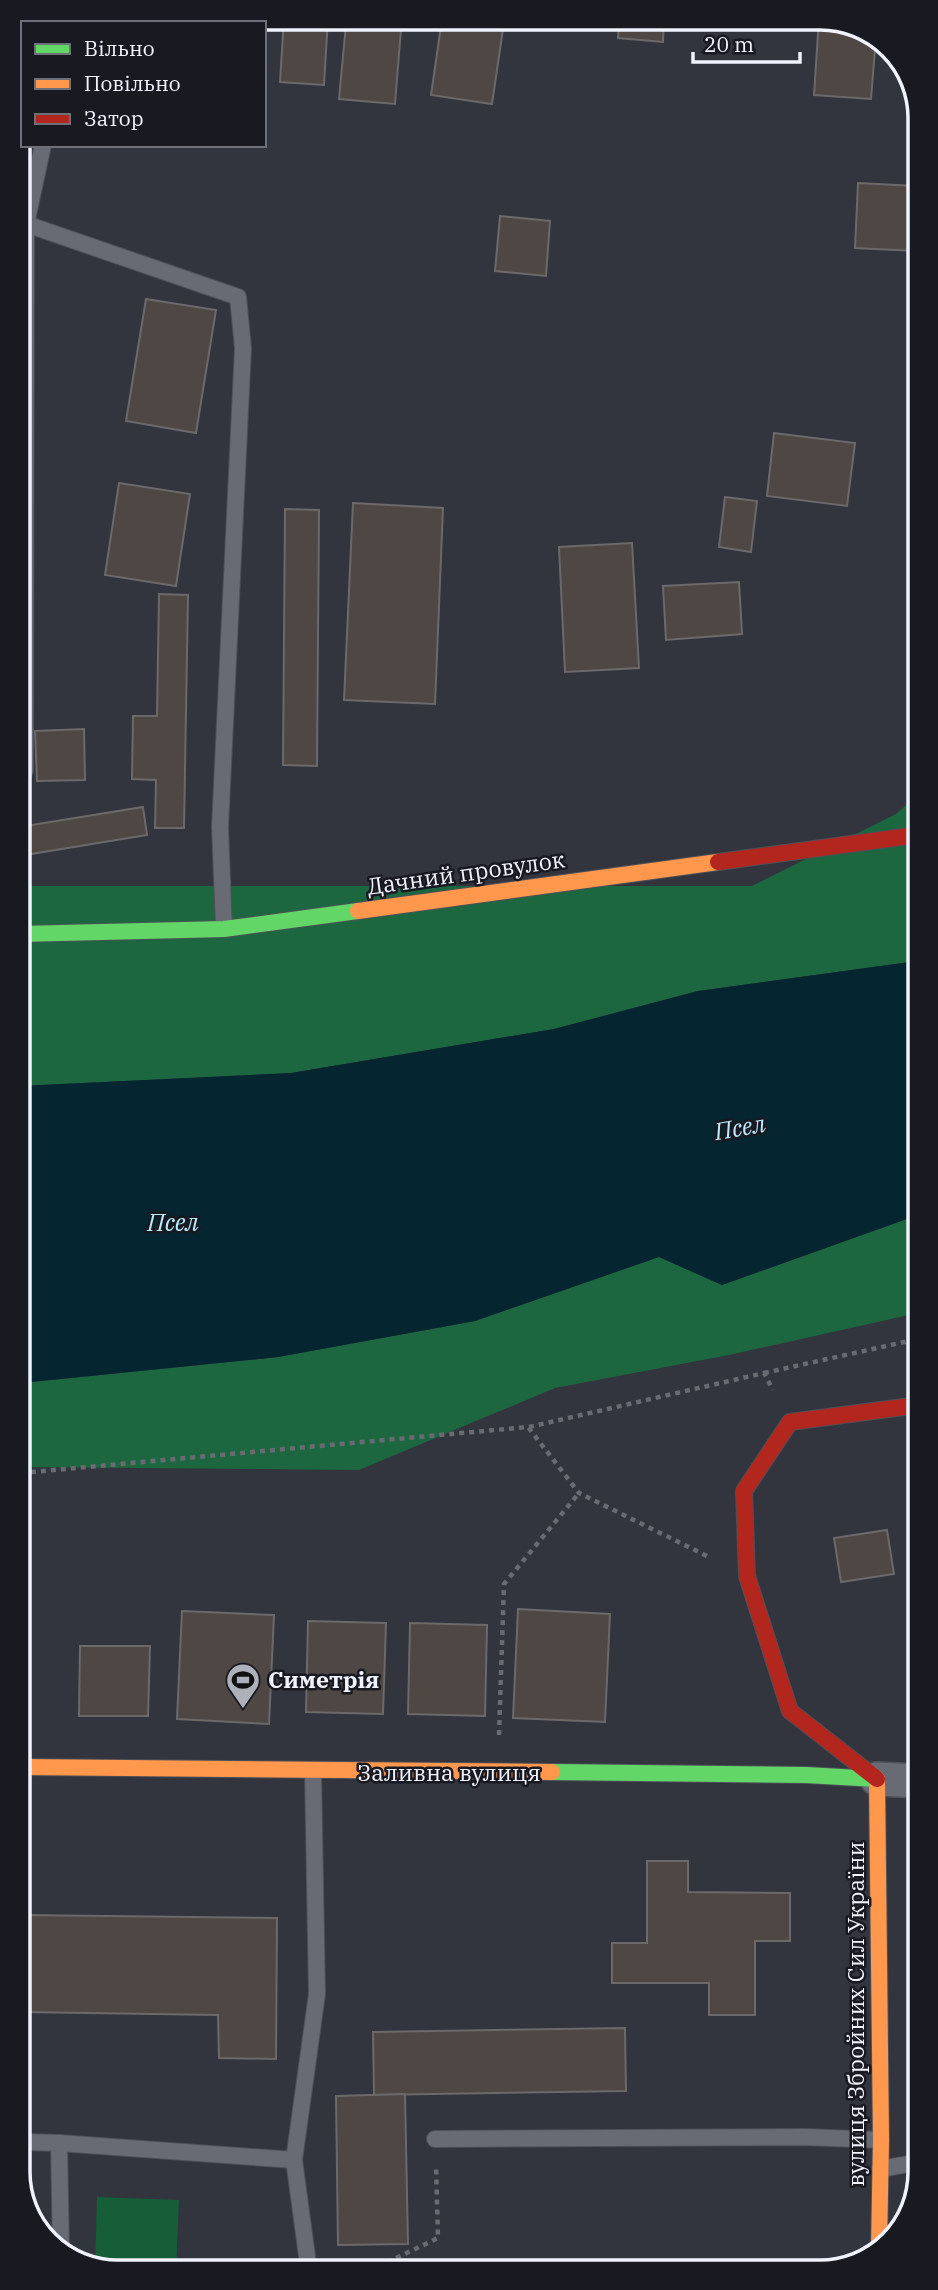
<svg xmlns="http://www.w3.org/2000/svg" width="938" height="2290" font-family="'IBM Plex Serif',serif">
  <rect width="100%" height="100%" fill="#32343e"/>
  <!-- green -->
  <path fill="#155e38" d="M 97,2197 L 179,2200 L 176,2272 L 111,2272 L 95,2266 Z"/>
  <!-- forest -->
  <g fill="#1c673f">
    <path d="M 917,796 L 917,961 L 698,991 L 554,1029 L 291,1073 L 20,1086 L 20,886 L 752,886 L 896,814 Z"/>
    <path d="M 918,1215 L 918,1313 L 729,1355 L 555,1388 L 359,1470 L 21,1467 L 21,1383 L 278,1357 L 475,1321 L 659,1257 L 722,1285 Z"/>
  </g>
  <!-- water -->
  <path fill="#052631" d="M 917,961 L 918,1215 L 722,1285 L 659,1257 L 475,1321 L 278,1357 L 21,1383 L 20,1086 L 291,1073 L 554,1029 L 698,991 Z"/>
  <!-- building -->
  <g fill="#4e4743" stroke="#6c696b" stroke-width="2">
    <path d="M 194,18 L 254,18 L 254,23 L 193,23 Z"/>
    <path d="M 284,18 L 328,18 L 324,85 L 280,82 Z"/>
    <path d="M 619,18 L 664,18 L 663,42 L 618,38 Z"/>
    <path d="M 702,18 L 777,18 L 776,29 L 701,24 Z"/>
    <path d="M 819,18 L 827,18 L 876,36 L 871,99 L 814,95 Z"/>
    <path d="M 442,19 L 503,29 L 492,104 L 431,95 Z"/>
    <path d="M 346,24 L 401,29 L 395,104 L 339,99 Z"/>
    <path d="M 858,183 L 916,186 L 916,251 L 855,248 Z"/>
    <path d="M 500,216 L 550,221 L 546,276 L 495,271 Z"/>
    <path d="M 146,299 L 216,310 L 196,433 L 126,421 Z"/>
    <path d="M 774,433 L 855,443 L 847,506 L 767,496 Z"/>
    <path d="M 119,483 L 190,494 L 176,586 L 105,575 Z"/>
    <path d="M 725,497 L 757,501 L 751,552 L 719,547 Z"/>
    <path d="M 353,503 L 443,508 L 435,704 L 344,700 Z"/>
    <path d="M 285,509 L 319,510 L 317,766 L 283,765 Z"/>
    <path d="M 632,543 L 639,668 L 565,672 L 559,547 Z"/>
    <path d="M 739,582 L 742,634 L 666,640 L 663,586 Z"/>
    <path d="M 159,594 L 188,595 L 184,828 L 155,828 L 156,780 L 132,779 L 133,716 L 157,716 Z"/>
    <path d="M 84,729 L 85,780 L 37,781 L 35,731 Z"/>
    <path d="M 143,807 L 147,835 L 19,856 L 19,827 Z"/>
    <path d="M 887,1530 L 894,1574 L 841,1582 L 834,1538 Z"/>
    <path d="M 518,1609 L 610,1614 L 605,1722 L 513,1718 Z"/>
    <path d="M 182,1611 L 274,1615 L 269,1724 L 177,1719 Z"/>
    <path d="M 308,1621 L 386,1623 L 383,1714 L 306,1712 Z"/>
    <path d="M 410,1623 L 487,1625 L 485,1716 L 408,1714 Z"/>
    <path d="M 80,1646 L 150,1646 L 148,1716 L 79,1716 Z"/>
    <path d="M 647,1861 L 688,1861 L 688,1892 L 790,1893 L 790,1941 L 755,1941 L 755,2015 L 709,2015 L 709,1983 L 612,1983 L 612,1943 L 647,1943 Z"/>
    <path d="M 22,1915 L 277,1918 L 276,2059 L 219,2058 L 218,2015 L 22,2012 Z"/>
    <path d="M 625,2028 L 626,2091 L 374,2095 L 373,2032 Z"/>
    <path d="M 405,2094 L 408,2244 L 338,2245 L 336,2096 Z"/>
    <path d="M 416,2260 L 426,2270 L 405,2270 Z"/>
  </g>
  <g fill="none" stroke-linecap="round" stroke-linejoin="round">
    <!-- lane casing -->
    <g stroke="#4e5058" stroke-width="18">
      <g id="lane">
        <path d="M 26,224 L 238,297 L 243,348 L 220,827 L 224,929"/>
        <path d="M 25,771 L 26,224 L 43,145"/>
        <path d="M 435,2139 L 805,2137 L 881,2140"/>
        <path d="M 23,2142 L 59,2143 L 61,2253"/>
        <path d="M 59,2143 L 294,2160"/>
        <path d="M 880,2169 L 920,2162"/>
        <path d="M 309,2271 L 294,2160 L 317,1994 L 313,1772"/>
      </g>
    </g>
    <!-- street casing -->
    <g stroke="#4e5058" stroke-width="36">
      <path id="street" d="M 877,1779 L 920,1781"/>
    </g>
    <!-- fast casing -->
    <g stroke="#4e5058" stroke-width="18">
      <g id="fast">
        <path d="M 20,934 L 224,929 L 358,911"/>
        <path d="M 552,1772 L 806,1775 L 877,1779"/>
      </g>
    </g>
    <!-- slow casing -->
    <g stroke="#4e5058" stroke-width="18">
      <g id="slow">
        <path d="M 358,911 L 718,862"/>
        <path d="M 22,1767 L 552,1772"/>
        <path d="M 877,1779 L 881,2140 L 879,2248"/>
      </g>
    </g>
    <!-- jam casing -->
    <g stroke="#4e5058" stroke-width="18">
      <g id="jam">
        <path d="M 718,862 L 917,835"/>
        <path d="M 877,1779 L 790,1711 L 747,1576 L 744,1491 L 790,1422 L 919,1405"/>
      </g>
    </g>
    <!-- path -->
    <g stroke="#696b72" stroke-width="4.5" stroke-dasharray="5 5" stroke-linecap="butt">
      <path d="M 764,1373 L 918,1339"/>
      <path d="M 529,1427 L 764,1373 L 773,1390"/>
      <path d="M 21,1473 L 528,1427 L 579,1493 L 709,1557"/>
      <path d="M 499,1735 L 504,1584 L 579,1493"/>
      <path d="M 369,2271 L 438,2238 L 436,2165"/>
    </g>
    <!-- lane -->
    <use href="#lane" stroke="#696b74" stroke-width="16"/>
    <!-- street -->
    <use href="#street" stroke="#696b74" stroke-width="33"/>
    <!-- fast -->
    <use href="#fast" stroke="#63d668" stroke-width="16"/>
    <!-- slow -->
    <use href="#slow" stroke="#ff974d" stroke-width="16"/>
    <!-- jam -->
    <use href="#jam" stroke="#b3261e" stroke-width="16"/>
  </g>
  <!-- icons -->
  <defs>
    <g id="stadium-pin" transform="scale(1.75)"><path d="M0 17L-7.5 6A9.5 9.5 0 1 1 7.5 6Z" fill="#aeb0ba" stroke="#181921"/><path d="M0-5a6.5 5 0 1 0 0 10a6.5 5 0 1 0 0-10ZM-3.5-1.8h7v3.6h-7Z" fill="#111"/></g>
  </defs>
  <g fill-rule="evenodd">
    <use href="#stadium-pin" x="243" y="1680"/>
  </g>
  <g text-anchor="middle" stroke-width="5" stroke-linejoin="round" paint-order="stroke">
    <!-- street labels -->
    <g font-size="23" fill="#f0f2fd" stroke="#181921">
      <text transform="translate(466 873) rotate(-8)" y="8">Дачний провулок</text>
      <text x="449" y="1781">Заливна вулиця</text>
      <text transform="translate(856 2014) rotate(-90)" y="8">вулиця Збройних Сил України</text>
    </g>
    <!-- poi labels -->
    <g font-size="23" font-weight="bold" fill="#f0f2fd" stroke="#181921" text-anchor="start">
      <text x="268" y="1688">Симетрія</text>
    </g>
    <!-- water labels -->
    <g font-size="24" font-style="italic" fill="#baebfe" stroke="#181921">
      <text transform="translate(740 1128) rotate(-10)" y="8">Псел</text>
      <text x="173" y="1231">Псел</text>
    </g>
  </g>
  <!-- crop -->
  <path d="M0 0H938V2290H0ZM118 30H820A88 88 0 0 1 908 118V2172A88 88 0 0 1 820 2260H118A88 88 0 0 1 30 2172V118A88 88 0 0 1 118 30Z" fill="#181921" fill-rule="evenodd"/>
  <path fill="none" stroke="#f0f2fd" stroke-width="3.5" d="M118 30H820A88 88 0 0 1 908 118V2172A88 88 0 0 1 820 2260H118A88 88 0 0 1 30 2172V118A88 88 0 0 1 118 30Z"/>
  <!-- legend -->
  <rect x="21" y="21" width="245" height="126" fill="#181921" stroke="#6e7079" stroke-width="2"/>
  <rect x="35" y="44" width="35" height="10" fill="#63d668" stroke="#6e7079" stroke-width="2"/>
  <text x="84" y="56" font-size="21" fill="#f0f2fd">Вільно</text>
  <rect x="35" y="79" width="35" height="10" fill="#ff974d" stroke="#6e7079" stroke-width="2"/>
  <text x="84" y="91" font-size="21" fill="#f0f2fd">Повільно</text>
  <rect x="35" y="114" width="35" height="10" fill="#b3261e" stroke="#6e7079" stroke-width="2"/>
  <text x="84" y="126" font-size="21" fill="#f0f2fd">Затор</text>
  <!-- scale -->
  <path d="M693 52v10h107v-10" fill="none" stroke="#f0f2fd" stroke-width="3.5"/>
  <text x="704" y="52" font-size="21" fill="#f0f2fd" stroke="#181921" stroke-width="5" paint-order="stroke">20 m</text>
</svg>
